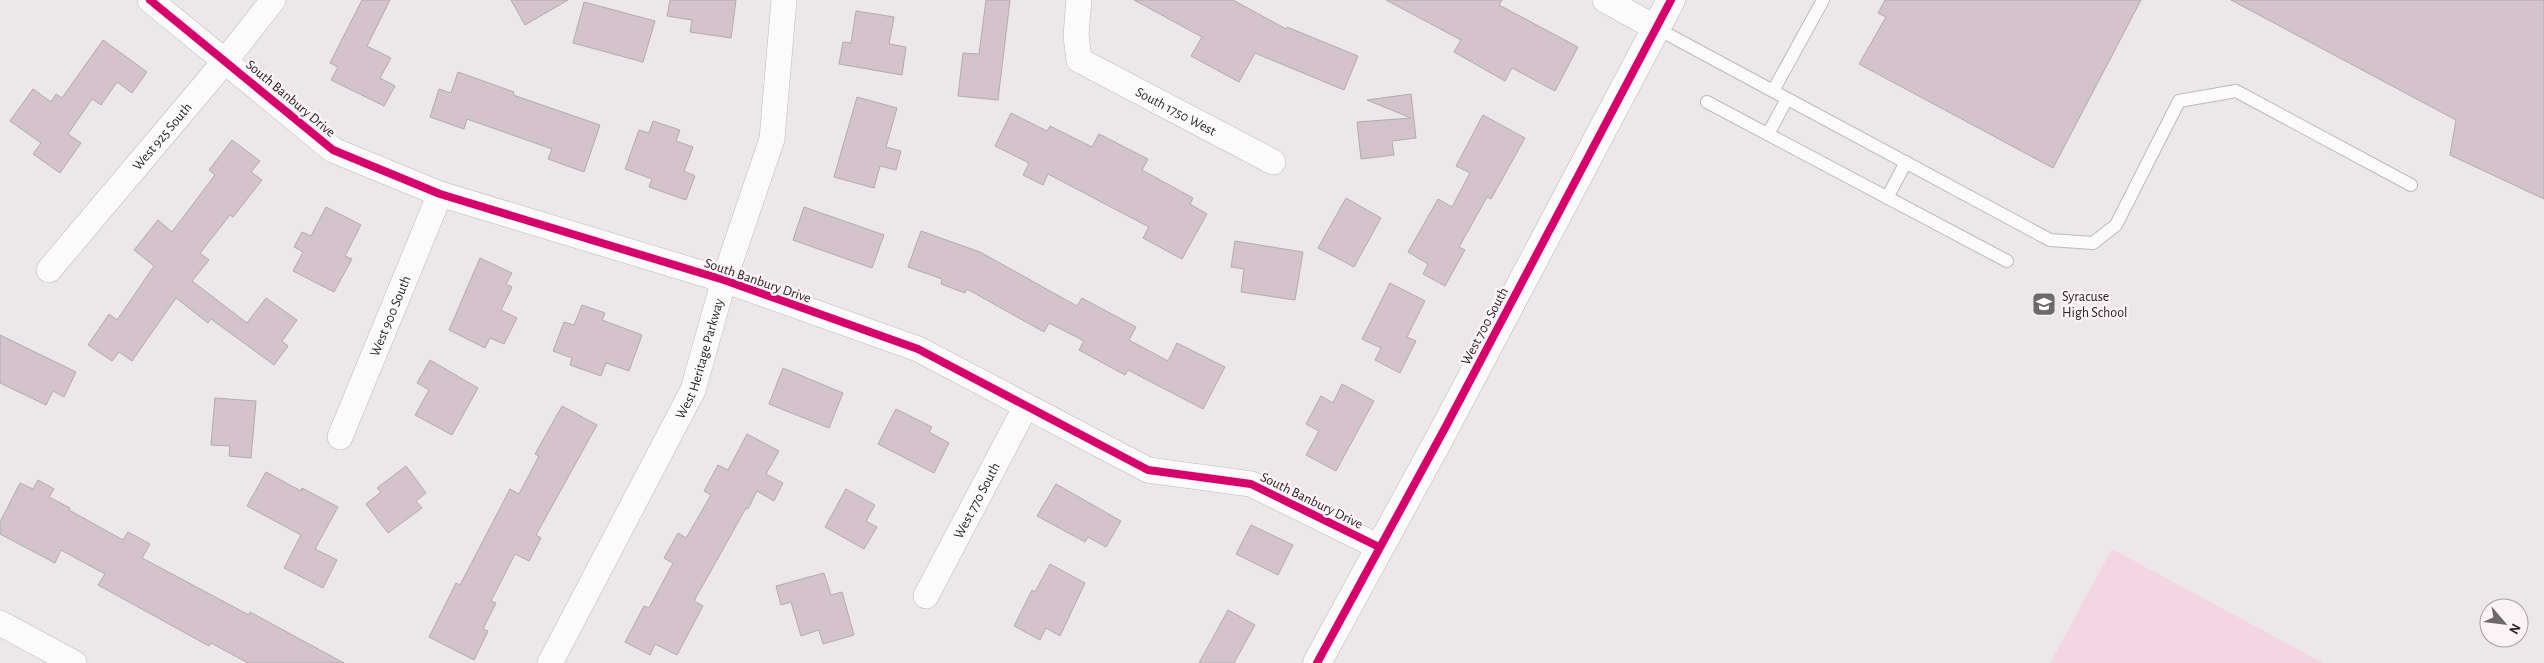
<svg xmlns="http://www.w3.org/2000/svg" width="2544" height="663" font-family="'Alegreya Sans',sans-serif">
  <rect width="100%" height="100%" fill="#ece7e9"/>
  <!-- green -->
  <path fill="#f4d5e2" d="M 2112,549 L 2323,663 L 2050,663 Z"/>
  <!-- building -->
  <g fill="#d5c3cc" stroke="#b0acae">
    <path d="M 362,0 L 390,0 L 367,46 L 391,58 L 380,78 L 395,86 L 384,106 L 331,80 L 338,67 L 330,63 Z"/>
    <path d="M 511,0 L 568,0 L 525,25 Z"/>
    <path d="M 670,0 L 736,0 L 731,38 L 690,32 L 692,20 L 667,16 Z"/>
    <path d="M 986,0 L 1010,0 L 998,100 L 958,96 L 963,53 L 979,54 Z"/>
    <path d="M 1134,0 L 1233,0 L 1286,29 L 1287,27 L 1358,56 L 1344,90 L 1255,53 L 1239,82 L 1191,56 L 1202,37 Z"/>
    <path d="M 1386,0 L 1502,0 L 1499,5 L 1578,47 L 1555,91 L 1512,68 L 1505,81 L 1454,52 L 1461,40 Z"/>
    <path d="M 1885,0 L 2141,0 L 2053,168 L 1859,64 L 1886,17 L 1878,13 Z"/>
    <path d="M 2231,0 L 2544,0 L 2544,199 L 2450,155 L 2456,120 Z"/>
    <path d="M 584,2 L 655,21 L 643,62 L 573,43 Z"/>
    <path d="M 856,11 L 894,17 L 889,44 L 906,47 L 902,75 L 839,64 L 843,42 L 851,43 Z"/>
    <path d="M 103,40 L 147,72 L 132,93 L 117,82 L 101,105 L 92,99 L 68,134 L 81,143 L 60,173 L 33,154 L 41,143 L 10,121 L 33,89 L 51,102 L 56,94 L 62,98 Z"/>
    <path d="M 458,72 L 514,92 L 513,95 L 600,125 L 584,172 L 548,159 L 552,149 L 467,119 L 464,129 L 430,117 L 439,89 L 451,93 Z"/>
    <path d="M 1411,94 L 1416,138 L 1392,141 L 1394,155 L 1361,159 L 1357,122 L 1411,118 L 1367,100 Z"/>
    <path d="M 857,97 L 897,108 L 886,147 L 901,151 L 896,170 L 880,166 L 874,188 L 834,177 Z"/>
    <path d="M 1011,113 L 1047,131 L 1050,126 L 1092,147 L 1099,134 L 1148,159 L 1142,170 L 1193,198 L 1190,204 L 1207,214 L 1182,259 L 1143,238 L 1149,227 L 1048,174 L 1043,185 L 1023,175 L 1029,163 L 995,146 Z"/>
    <path d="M 1483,115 L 1525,138 L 1491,199 L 1487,197 L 1459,247 L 1465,250 L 1445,286 L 1423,274 L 1428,264 L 1408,252 L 1438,199 L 1452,207 L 1470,173 L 1456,166 Z"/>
    <path d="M 653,121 L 680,130 L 676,141 L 693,147 L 684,171 L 695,176 L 686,200 L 649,187 L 652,179 L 625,169 L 639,130 L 649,133 Z"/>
    <path d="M 232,140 L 260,161 L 251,172 L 262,180 L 233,217 L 230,215 L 200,253 L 209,260 L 192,281 L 247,323 L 266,298 L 297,320 L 282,341 L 288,346 L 274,365 L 211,319 L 208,323 L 176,298 L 132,361 L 119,352 L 112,361 L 88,345 L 109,314 L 117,320 L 154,266 L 134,250 L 158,220 L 172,232 L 215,175 L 209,170 Z"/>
    <path d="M 1346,198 L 1381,218 L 1354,267 L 1318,248 Z"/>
    <path d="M 326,207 L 361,225 L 345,256 L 352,259 L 334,292 L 293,271 L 303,252 L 294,247 L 302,232 L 311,236 Z"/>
    <path d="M 804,207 L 884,235 L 872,268 L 793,240 Z"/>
    <path d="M 921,231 L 980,252 L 1077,306 L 1082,298 L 1136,327 L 1129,340 L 1168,361 L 1177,343 L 1225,367 L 1203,409 L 1128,370 L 1125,375 L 1079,350 L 1084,341 L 1049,323 L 1044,332 L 967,289 L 965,293 L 941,284 L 942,279 L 908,267 Z"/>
    <path d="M 1235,241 L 1303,252 L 1295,300 L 1241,292 L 1244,269 L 1231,267 Z"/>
    <path d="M 480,258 L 512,273 L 506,284 L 512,287 L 501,310 L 517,318 L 504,344 L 490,338 L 485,348 L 449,330 Z"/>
    <path d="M 1390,283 L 1425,301 L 1407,337 L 1416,341 L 1400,373 L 1375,360 L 1381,348 L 1362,339 Z"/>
    <path d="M 582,305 L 605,313 L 602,320 L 642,335 L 629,371 L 606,363 L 601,376 L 570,365 L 572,358 L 553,351 L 564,322 L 574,325 Z"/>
    <path d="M 0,335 L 76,372 L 64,397 L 53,391 L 46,405 L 0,383 Z"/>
    <path d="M 430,360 L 478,388 L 452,435 L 415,415 L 429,390 L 417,383 Z"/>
    <path d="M 783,368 L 843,393 L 829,428 L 769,404 Z"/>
    <path d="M 1342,384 L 1374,401 L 1336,471 L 1306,455 L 1319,431 L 1306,424 L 1321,396 L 1333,403 Z"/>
    <path d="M 215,398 L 256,401 L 251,458 L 229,456 L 230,446 L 211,445 Z"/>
    <path d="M 562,406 L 597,425 L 536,535 L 541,538 L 529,561 L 515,554 L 491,601 L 496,603 L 483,629 L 488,631 L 474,660 L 429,637 L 456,583 L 460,585 L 510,489 L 519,494 L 539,456 L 535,454 Z"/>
    <path d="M 896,409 L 932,427 L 929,432 L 949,443 L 934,473 L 878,444 Z"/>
    <path d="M 747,434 L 779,451 L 766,474 L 783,483 L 774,501 L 757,491 L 748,509 L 746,508 L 694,601 L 703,606 L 677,655 L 655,644 L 650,655 L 625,642 L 644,606 L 649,608 L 673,563 L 664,558 L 678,533 L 686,538 L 711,495 L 704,491 L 718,465 L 728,470 Z"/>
    <path d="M 406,466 L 426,493 L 416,501 L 422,508 L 388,533 L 366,504 L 381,492 L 377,488 Z"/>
    <path d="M 266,472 L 301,491 L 302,488 L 338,507 L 315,549 L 337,560 L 323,588 L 284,568 L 301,535 L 247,506 Z"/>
    <path d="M 38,480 L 54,489 L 49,497 L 70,508 L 69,510 L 123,540 L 128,532 L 150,544 L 142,558 L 249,615 L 250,612 L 344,663 L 248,663 L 211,643 L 209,646 L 98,585 L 105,574 L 61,550 L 55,563 L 0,534 L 0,522 L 20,483 L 33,489 Z"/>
    <path d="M 1056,484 L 1121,521 L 1106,547 L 1088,537 L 1085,542 L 1037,516 Z"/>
    <path d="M 846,489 L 875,505 L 866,521 L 877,527 L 864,549 L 825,527 Z"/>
    <path d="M 1251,525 L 1293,545 L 1278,575 L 1236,554 Z"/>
    <path d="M 1050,564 L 1085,583 L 1060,636 L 1046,628 L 1040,640 L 1014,626 L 1032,590 L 1035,592 Z"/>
    <path d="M 824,573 L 831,595 L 842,592 L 854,635 L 823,644 L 819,630 L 801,636 L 791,602 L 781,605 L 776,586 Z"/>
    <path d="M 1228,610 L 1255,625 L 1234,663 L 1199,663 Z"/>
  </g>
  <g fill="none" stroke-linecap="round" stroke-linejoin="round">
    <!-- lane casing -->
    <g stroke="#bdbabb" stroke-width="14">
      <g id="lane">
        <path d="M 1823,0 L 1773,91 L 2050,240 L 2093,243 L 2116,225 L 2179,101 L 2236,91 L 2411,185"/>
        <path d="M 1656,28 L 1773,91"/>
        <path d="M 1707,102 L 2007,261"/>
        <path d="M 1768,134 L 1787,99"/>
        <path d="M 1887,198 L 1906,162"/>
      </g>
    </g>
    <!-- street casing -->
    <g stroke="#bdbabb" stroke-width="26">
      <g id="street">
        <path d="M 150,0 L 333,150 L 440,194 L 724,280 L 918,349 L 1148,470 L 1251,484 L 1379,547"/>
        <path id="s1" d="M 1079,0 L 1076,35 L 1079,60 L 1273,162"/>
        <path d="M 1605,0 L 1656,28"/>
        <path id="s2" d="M 49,270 L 226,60 L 273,0"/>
        <path id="s3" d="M 340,437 L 440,194"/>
        <path id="s4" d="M 926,596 L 1026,406"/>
        <path d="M 0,623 L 74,663"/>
        <path id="s5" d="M 550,663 L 693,390 L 724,280 L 772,139 L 784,0"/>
      </g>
    </g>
    <!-- secondary casing -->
    <g stroke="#bdbabb" stroke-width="29">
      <path id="secondary" d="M 1317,663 L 1445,428 L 1671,0"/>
    </g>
    <!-- lane -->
    <use href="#lane" stroke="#fcfbfc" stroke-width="12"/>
    <!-- street -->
    <use href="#street" stroke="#fcfbfc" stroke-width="25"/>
    <!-- secondary -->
    <use href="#secondary" stroke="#fcfbfc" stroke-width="28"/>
    <!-- cycleway casing -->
    <g stroke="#fbf3f6" stroke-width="11">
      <g id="cycleway">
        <path d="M 150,0 L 333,150 L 440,194 L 724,280 L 918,349 L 1148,470 L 1251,484 L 1379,547"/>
        <path d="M 1317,663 L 1445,428 L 1671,0"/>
      </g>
    </g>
    <!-- cycleway -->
    <use href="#cycleway" stroke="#d6006c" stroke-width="8"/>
  </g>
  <!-- icons -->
  <defs>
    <g id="school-square" transform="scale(1.25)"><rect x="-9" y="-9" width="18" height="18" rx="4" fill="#6e6a6c" stroke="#fbf3f6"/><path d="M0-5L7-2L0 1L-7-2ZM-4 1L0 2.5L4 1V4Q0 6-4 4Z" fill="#fff"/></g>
  </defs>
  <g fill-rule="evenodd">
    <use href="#school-square" x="2044" y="304"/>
  </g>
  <g text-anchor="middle" stroke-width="5" stroke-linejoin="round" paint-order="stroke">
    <!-- street labels -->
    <g font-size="14" fill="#2a2628" stroke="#fbf3f6">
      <text transform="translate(291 98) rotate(40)" y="5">South Banbury Drive</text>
      <text dy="5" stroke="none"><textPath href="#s1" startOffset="170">South 1750 West</textPath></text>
      <text dy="5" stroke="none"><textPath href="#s2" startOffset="175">West 925 South</textPath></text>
      <text transform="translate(758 280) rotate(19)" y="5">South Banbury Drive</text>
      <text dy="5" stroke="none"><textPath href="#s3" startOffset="131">West 900 South</textPath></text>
      <text transform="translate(1484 326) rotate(-62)" y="5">West 700 South</text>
      <text dy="5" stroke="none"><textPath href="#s5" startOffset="340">West Heritage Parkway</textPath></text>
      <text transform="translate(1312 500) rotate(26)" y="5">South Banbury Drive</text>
      <text dy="5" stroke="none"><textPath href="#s4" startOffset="108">West 770 South</textPath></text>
    </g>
    <!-- poi labels -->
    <g font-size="14" fill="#2a2628" stroke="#fbf3f6" text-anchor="start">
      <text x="2062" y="301">Syracuse<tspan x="2062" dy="16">High School</tspan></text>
    </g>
  </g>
  <!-- north arrow -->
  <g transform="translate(2504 623) rotate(118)"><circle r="24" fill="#fbf3f6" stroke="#a7a1a4"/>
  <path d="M0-4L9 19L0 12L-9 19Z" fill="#6e6a6c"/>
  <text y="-8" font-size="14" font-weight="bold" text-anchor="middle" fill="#2a2628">N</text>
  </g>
</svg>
